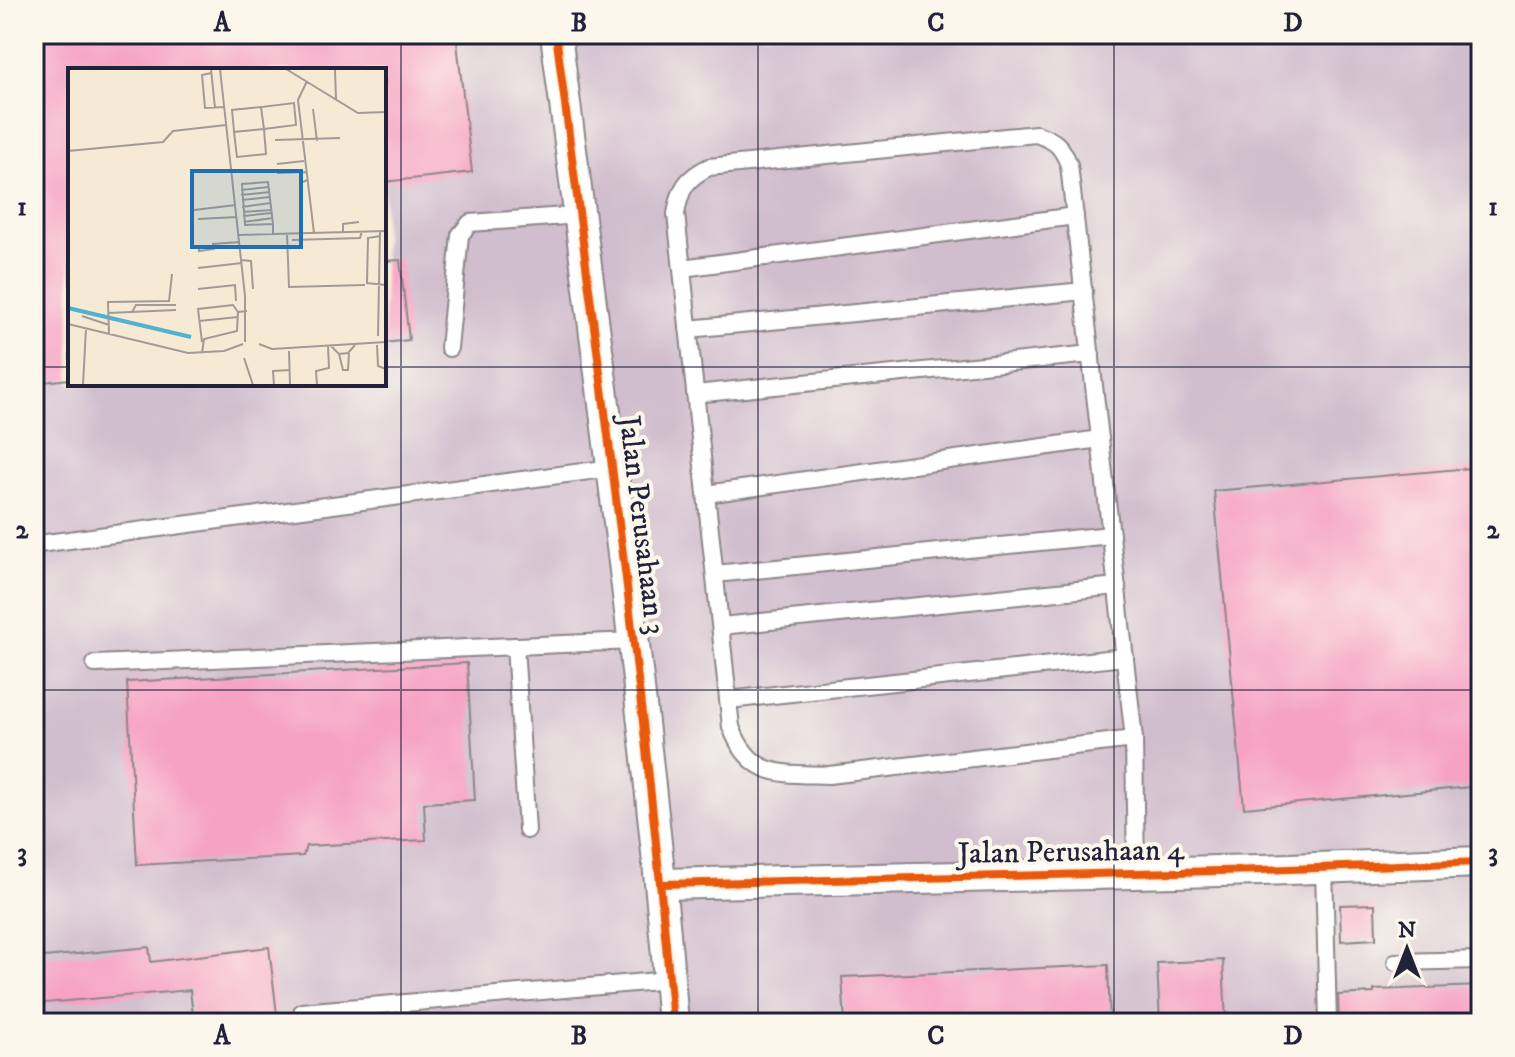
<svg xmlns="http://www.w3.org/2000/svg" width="1515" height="1057" font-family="'IM FELL DW Pica',serif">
  <rect width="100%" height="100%" fill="#fbf7ec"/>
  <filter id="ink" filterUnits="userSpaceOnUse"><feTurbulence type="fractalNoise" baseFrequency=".0125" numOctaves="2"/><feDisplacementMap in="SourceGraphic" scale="16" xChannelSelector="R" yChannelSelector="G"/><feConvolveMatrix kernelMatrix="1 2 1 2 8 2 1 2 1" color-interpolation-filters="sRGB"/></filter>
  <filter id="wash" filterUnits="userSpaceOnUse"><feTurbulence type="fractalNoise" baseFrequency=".006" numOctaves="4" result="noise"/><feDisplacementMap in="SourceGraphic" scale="32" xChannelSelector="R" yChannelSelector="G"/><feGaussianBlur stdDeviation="1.8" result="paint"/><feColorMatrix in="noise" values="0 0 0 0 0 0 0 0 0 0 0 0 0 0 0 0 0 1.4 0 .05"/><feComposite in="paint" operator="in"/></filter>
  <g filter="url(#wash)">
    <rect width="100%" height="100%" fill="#f6ead4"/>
    <!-- industrial -->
    <path fill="#d0bdce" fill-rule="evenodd" d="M 34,34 L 1481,34 L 1481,1023 L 34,1023 ZM 70,70 L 384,70 L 384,384 L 70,384 Z"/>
    <g id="blocks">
      <!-- building -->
      <g fill="#f6a2c4">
        <path d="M 34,34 L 456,34 L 472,172 L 384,182 L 384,70 L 70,70 L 70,379 L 34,383 Z"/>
        <path d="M 400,260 L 409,340 L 384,343 L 384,261 Z"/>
        <path d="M 1481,467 L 1481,786 L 1244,808 L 1214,491 Z"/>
        <path d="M 467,663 L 475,800 L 424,803 L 426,840 L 306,846 L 303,856 L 137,865 L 127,682 Z"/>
        <path d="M 1375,904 L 1376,939 L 1341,941 L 1340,905 Z"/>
        <path d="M 149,947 L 151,962 L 269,947 L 278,1023 L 194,1023 L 190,990 L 34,1004 L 34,958 Z"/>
        <path d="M 1223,960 L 1226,1023 L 1160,1023 L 1157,963 Z"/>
        <path d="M 1108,965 L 1110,1023 L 845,1023 L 842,977 Z"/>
        <path d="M 1481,986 L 1481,1023 L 1339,1023 L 1338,995 L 1374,993 L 1374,990 Z"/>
      </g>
    </g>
  </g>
  <g filter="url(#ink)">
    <use href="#blocks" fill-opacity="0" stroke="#8c8688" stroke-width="2"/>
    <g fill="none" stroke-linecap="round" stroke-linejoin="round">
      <!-- service casing -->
      <g stroke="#8c8688" stroke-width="20">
        <g id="service">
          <path d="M 682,268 L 1075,216"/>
          <path d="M 688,329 L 1084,291"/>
          <path d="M 449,348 L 460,235 L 470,223 L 579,215"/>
          <path d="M 695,394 L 1091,354"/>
          <path d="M 706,494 L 1100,439"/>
          <path d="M 39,544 L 612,468"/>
          <path d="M 715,574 L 1111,535"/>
          <path d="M 721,626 L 1117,586"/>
          <path d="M 515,646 L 527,830"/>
          <path d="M 95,664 L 633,641"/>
          <path d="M 728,700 L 1125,657"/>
          <path d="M 1134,739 L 829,775 C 780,773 751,779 731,727 L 676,214 C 680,189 686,178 709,167 L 1036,134 C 1055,140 1062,146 1069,165 L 1134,739 L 1136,873"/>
          <path d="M 1324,867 L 1328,1023"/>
          <path d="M 1396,962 L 1481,960"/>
          <path d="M 303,1023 L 302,1012 L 669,980"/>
        </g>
      </g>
      <!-- minor casing -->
      <g stroke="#8c8688" stroke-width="34">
        <g id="minor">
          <path d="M 556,34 C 598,363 645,692 673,1023"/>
          <path d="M 661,884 L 1262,870 L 1481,862"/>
        </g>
      </g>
      <!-- service -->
      <use href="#service" stroke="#fff" stroke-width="16"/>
      <!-- minor -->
      <use href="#minor" stroke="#fff" stroke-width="30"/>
      <!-- cycleway casing -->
      <g stroke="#fbf7ec" stroke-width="13">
        <g id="cycleway">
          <path d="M 556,34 C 598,363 645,692 673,1023"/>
          <path d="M 661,884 L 1262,870 L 1481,862"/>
        </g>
      </g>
      <!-- cycleway -->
      <use href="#cycleway" stroke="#e8590c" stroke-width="8"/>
    </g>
  </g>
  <!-- grid -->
  <path fill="none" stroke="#22223b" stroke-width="2" stroke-opacity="0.55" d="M 401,34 L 401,1023M 758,34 L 758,1023M 1114,34 L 1114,1023M 34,367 L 70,367M 384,367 L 1481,367M 34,690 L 1481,690"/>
  <g text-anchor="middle" stroke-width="8" stroke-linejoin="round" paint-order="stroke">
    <!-- street labels -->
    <g font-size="30" fill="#22223b" stroke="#fbf7ec">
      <text transform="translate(643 525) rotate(83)" y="10">Jalan Perusahaan 3</text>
      <text transform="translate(1071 851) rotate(-1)" y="10">Jalan Perusahaan 4</text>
    </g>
  </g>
  <!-- overview -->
  <g transform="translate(68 68)">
    <rect width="318" height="318" fill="#f6ead4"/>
    <path fill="none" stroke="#4fb2ce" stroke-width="4" d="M 0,240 L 123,269"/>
    <path fill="none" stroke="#a19a97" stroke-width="2" d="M 143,1 L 147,40M 152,1 L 177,228 L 177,274M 218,1 L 290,45 L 318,44M 267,1 L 268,32M 143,5 L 134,7 L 137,40 L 156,39M 239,13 L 230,32 L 246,165M 245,41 L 249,73M 196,61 L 166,64 L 169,89 L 198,86 L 196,61 L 193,39 L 226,35 L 228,57 L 196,61M 166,63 L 164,42 L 193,39M 207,72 L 272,70M 0,83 L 95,74 L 105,63 L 158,57M 209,96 L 236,93M 209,105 L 238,104M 173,122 L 201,119M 173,127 L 202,124M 174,132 L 202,129M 234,135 L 233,115 L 239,112M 174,139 L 203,135M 126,142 L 168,137M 175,144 L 204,142M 175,148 L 204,145M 130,151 L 169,149M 176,154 L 205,150M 205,156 L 177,157 L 174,116 L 200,114 L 205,156 L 205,166M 275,164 L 275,156 L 291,154M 219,166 L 221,219 L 297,217M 171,167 L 318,163M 312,168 L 300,170 L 299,215 L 318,217M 224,172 L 292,170 L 294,163M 131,178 L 131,183 L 146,181 L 145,176 L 172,174M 173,192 L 183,193 L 185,221M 130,200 L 174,195M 130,221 L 167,217 L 168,233M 64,244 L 68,237 L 108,237M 40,245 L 108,242M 14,248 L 41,257M 131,253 L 170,249M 0,256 L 120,285 L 156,283 L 175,276M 41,266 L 40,234 L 101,233 L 104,206M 310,268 L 312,163M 134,274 L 130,241 L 165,237 L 170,244M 191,276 L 204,281 L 318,274M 309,277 L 310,298 L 318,301M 263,278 L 271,286 L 280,285 L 287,277M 221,283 L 222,317M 134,285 L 136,271 L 169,263 L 170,244 L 179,243M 271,286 L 275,302 L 280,302 L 281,285M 176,290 L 185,317M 15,317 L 18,260M 206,317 L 205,303 L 222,302M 249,317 L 248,303 L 261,300 L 260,278"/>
    <path fill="#1f6fb2" fill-opacity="0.15" stroke="#1f6fb2" stroke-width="4" d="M 124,103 L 233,103 L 233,179 L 124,179 Z"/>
    <rect width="318" height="318" fill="none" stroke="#22223b" stroke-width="4"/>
  </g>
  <!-- margin -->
  <rect width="1515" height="1057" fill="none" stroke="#fbf7ec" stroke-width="88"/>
  <!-- north arrow -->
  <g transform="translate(1407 949)" stroke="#fbf7ec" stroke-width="6" paint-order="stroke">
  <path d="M0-6L14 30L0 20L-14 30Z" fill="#22223b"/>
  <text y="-12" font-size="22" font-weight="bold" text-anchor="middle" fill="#22223b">N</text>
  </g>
  <rect x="44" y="44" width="1427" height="969" fill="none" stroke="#22223b" stroke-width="3"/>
  <g font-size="26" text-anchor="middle" font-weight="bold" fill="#22223b">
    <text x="222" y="31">A</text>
    <text x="579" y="31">B</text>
    <text x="936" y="31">C</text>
    <text x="1293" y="31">D</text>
    <text x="22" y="215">1</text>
    <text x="1493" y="215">1</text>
    <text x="22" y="538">2</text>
    <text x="1493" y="538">2</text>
    <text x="22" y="861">3</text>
    <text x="1493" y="861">3</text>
    <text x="222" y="1044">A</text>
    <text x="579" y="1044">B</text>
    <text x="936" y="1044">C</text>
    <text x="1293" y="1044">D</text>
  </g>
</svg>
